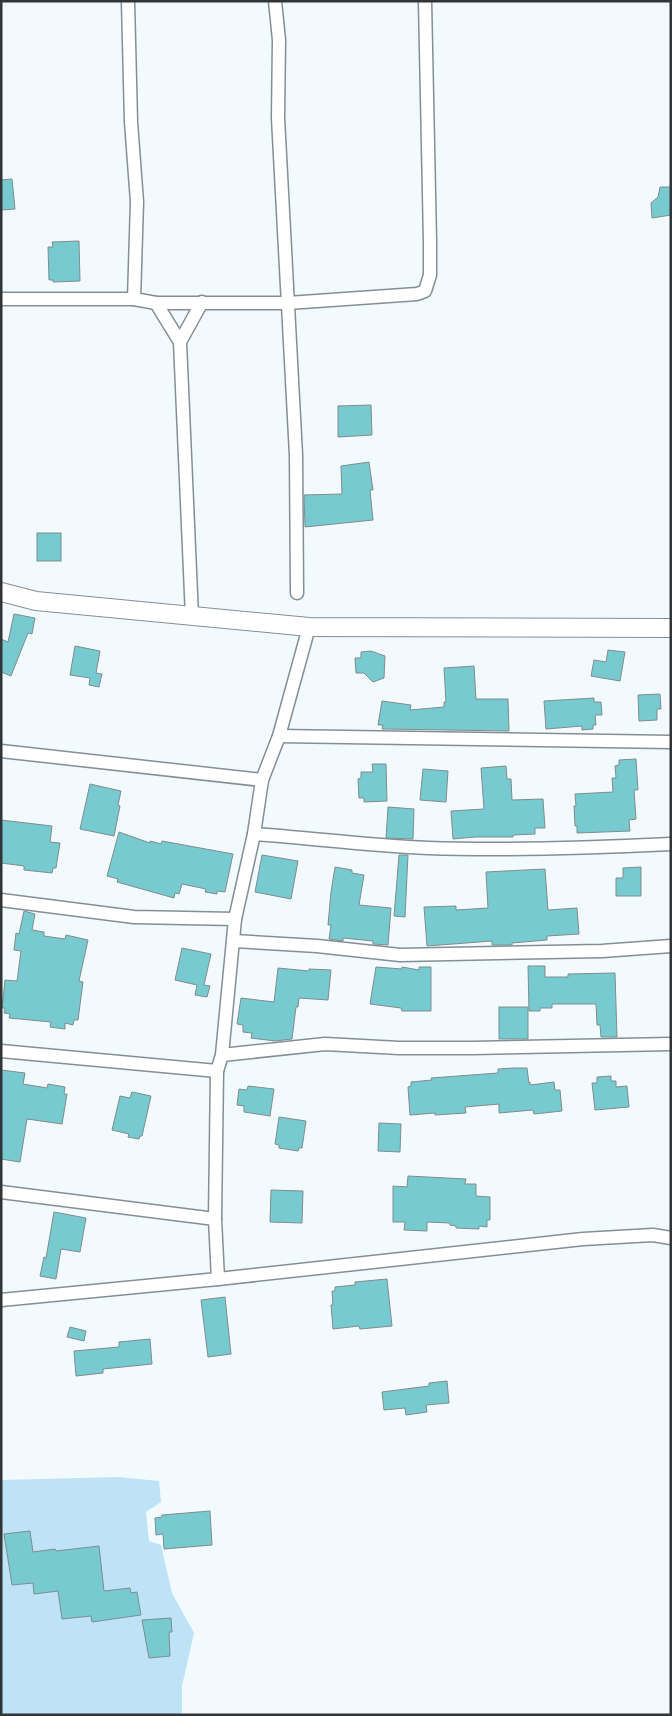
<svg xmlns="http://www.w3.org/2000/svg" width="672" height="1716" font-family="'Space Grotesk',sans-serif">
  <rect width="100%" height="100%" fill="#f2fafe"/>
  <!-- green -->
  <path fill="#bee3f7" d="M 118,1477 L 159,1481 L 161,1502 L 146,1512 L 149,1541 L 161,1545 L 172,1593 L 194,1633 L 182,1686 L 182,1715 L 1,1715 L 1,1480 Z"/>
  <!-- building -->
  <g fill="#77cad0" stroke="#7f8d8e">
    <path d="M 12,179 L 15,209 L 1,210 L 1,180 Z"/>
    <path d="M 660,187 L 671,187 L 671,215 L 652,218 L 651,203 L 658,197 Z"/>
    <path d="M 79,241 L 80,281 L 53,282 L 53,280 L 49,280 L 48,247 L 53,247 L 52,242 Z"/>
    <path d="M 371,405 L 372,435 L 338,437 L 338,406 Z"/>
    <path d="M 369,462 L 373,490 L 370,490 L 373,520 L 305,527 L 304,495 L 342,494 L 341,466 Z"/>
    <rect x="37" y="533" width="24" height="28"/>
    <path d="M 14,614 L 35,618 L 32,634 L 28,633 L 11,676 L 1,672 L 1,639 L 8,642 Z"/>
    <path d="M 75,646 L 100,651 L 96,673 L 102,674 L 99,687 L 89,685 L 90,678 L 70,675 Z"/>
    <path d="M 608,650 L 625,652 L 620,681 L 591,676 L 594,660 L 606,662 Z"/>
    <path d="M 371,651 L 385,656 L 384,678 L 373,682 L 364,673 L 356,673 L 355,658 L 361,658 L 361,652 Z"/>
    <path d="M 474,666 L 476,699 L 508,699 L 509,731 L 382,729 L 383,725 L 378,725 L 382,701 L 411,705 L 410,710 L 444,707 L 444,702 L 446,702 L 444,668 Z"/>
    <path d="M 660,694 L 661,709 L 657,709 L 657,720 L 639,721 L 638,695 Z"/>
    <path d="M 594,698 L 594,702 L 601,702 L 602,715 L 595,715 L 596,725 L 593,725 L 593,729 L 582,730 L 582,726 L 546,729 L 544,701 Z"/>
    <path d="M 636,759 L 638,790 L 634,790 L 636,819 L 629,820 L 630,831 L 577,833 L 577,826 L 575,826 L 574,806 L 576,806 L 575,794 L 613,792 L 612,778 L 616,778 L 615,766 L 619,765 L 619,760 Z"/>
    <path d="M 372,764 L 386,764 L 387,801 L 364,802 L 364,798 L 359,798 L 358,779 L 361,778 L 361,772 L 373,772 Z"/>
    <path d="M 506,766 L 507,779 L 511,779 L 512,800 L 543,799 L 545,828 L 535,828 L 535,834 L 513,835 L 513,837 L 475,837 L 453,839 L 451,811 L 484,809 L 481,768 Z"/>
    <path d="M 423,769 L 448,771 L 446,802 L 420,800 Z"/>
    <path d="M 90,784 L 121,791 L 118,805 L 120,806 L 114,836 L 80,829 Z"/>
    <path d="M 388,807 L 414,809 L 413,839 L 386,838 Z"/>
    <path d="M 1,820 L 52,826 L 50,842 L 60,843 L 56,868 L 53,868 L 52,873 L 24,870 L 24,866 L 1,863 Z"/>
    <path d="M 119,832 L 150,843 L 150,841 L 161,844 L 162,841 L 233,854 L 225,892 L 217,891 L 217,894 L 205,892 L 206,889 L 182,884 L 179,894 L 175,893 L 174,898 L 117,882 L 118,879 L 107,876 Z"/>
    <path d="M 262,855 L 298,861 L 291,899 L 255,892 Z"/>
    <path d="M 399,855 L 408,855 L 405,917 L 394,916 Z"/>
    <path d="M 335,867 L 352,870 L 352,873 L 364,875 L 359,905 L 391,908 L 388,945 L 373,944 L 373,941 L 343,938 L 343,941 L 329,939 L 331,925 L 328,925 L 331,892 Z"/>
    <path d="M 641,867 L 641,896 L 616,896 L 616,878 L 623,878 L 623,868 Z"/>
    <path d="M 545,869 L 548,910 L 577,908 L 579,934 L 547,936 L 547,940 L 512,943 L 512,945 L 492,945 L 492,941 L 427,946 L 424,907 L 456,906 L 456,910 L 488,908 L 486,872 Z"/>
    <path d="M 24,911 L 35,914 L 32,930 L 44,932 L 44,936 L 65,939 L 66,935 L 88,940 L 79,981 L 83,982 L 78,1020 L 74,1020 L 73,1025 L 65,1023 L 65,1029 L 50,1027 L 51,1022 L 9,1018 L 10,1014 L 4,1013 L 5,1008 L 2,1008 L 5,980 L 17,981 L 21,951 L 14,950 L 16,933 L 19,934 Z"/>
    <path d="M 182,948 L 211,954 L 204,985 L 210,986 L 207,997 L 195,995 L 197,985 L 175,980 Z"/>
    <path d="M 528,966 L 545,966 L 545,977 L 568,977 L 568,974 L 615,973 L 617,1037 L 601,1037 L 600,1025 L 597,1025 L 596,1004 L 552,1004 L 552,1008 L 540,1008 L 540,1011 L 529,1011 Z"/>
    <path d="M 376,967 L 402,969 L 402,967 L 419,970 L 419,967 L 431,967 L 431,1011 L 402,1011 L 401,1008 L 370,1004 Z"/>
    <path d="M 278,968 L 309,971 L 309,969 L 331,970 L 328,1000 L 299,998 L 298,1007 L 296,1007 L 292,1039 L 275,1041 L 251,1038 L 252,1033 L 243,1032 L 243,1025 L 237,1024 L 241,998 L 274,1002 Z"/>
    <rect x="499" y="1007" width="29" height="32"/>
    <path d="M 513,1068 L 527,1068 L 529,1083 L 530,1082 L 530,1085 L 554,1082 L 555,1090 L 560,1090 L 562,1111 L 534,1114 L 533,1110 L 499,1113 L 499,1104 L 465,1107 L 466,1113 L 435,1115 L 435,1113 L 410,1115 L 408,1087 L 411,1086 L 411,1082 L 432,1080 L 431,1078 L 498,1073 L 498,1069 Z"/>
    <path d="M 1,1070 L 25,1073 L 23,1084 L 47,1088 L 48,1084 L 65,1087 L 64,1094 L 67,1094 L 62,1124 L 27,1119 L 20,1162 L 1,1159 Z"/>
    <path d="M 611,1076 L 611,1081 L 616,1081 L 616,1087 L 627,1086 L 629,1107 L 595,1110 L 592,1083 L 597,1083 L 597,1077 Z"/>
    <path d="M 248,1086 L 274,1089 L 270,1116 L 244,1112 L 244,1106 L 237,1105 L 239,1089 L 247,1090 Z"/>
    <path d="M 132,1092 L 151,1096 L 142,1136 L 140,1136 L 139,1139 L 128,1137 L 129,1134 L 112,1130 L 120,1096 L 130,1098 Z"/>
    <path d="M 279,1117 L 306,1121 L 302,1148 L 299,1148 L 298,1151 L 279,1148 L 279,1145 L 275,1144 Z"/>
    <path d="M 379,1123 L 401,1124 L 400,1152 L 378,1151 Z"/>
    <path d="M 408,1176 L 466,1179 L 465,1184 L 476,1184 L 476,1196 L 490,1197 L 490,1220 L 487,1220 L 487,1227 L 479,1226 L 479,1229 L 456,1228 L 456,1226 L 450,1225 L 450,1223 L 427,1222 L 427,1231 L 404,1230 L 405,1222 L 393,1222 L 393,1186 L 407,1187 Z"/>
    <path d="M 271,1190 L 303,1191 L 302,1223 L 270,1222 Z"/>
    <path d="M 54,1212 L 86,1218 L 80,1252 L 61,1249 L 56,1279 L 40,1276 L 44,1257 L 46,1258 Z"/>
    <path d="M 387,1279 L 392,1326 L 360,1329 L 359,1326 L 333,1329 L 331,1305 L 333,1305 L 332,1291 L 335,1291 L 335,1287 L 355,1285 L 355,1282 Z"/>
    <path d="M 225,1297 L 231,1354 L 208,1357 L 201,1300 Z"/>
    <path d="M 70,1327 L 86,1331 L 84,1341 L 67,1337 Z"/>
    <path d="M 150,1339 L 152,1364 L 103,1369 L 103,1373 L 76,1376 L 74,1351 L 119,1347 L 119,1342 Z"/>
    <path d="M 447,1381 L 449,1403 L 426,1405 L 427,1412 L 406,1415 L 405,1408 L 384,1410 L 382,1392 L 429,1386 L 429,1383 Z"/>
    <path d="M 210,1511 L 212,1545 L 164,1549 L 163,1534 L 156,1535 L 155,1518 L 162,1517 L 162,1515 Z"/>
    <path d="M 30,1531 L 33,1552 L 55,1549 L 56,1551 L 99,1546 L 104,1591 L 130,1588 L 131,1593 L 137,1592 L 141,1615 L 92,1622 L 91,1616 L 62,1619 L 58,1591 L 34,1594 L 33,1583 L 12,1585 L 4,1534 Z"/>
    <path d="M 171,1618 L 172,1632 L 169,1632 L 170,1656 L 149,1658 L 142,1620 Z"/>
  </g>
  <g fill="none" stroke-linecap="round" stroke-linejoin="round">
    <!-- street casing -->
    <g stroke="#848f95" stroke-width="15">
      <g id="street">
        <path d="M 128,1 L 131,122 L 137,202 L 134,299"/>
        <path d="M 275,1 L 279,40 L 278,118 L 296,455 L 297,593"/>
        <path d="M 1,299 L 134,299 L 156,303 L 288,303 L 417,294 L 425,291 L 430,275 L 430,242 L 425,1"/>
        <path d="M 156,303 L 180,342 L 192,617"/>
        <path d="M 180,342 L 202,302"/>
        <path d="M 279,736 L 671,742"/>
        <path d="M 1,751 L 262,780"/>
        <path d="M 254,834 C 312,838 370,846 428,848 C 509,851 590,848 671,844"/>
        <path d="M 1,900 L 134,917 L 235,919"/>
        <path d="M 234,941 L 317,946 L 400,955 L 602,951 L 671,946"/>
        <path d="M 1,1051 L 217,1071"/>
        <path d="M 222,1055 L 325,1044 L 399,1048 L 472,1048 L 671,1044"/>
        <path d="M 1,1192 L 215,1219"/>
        <path d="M 218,1279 L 215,1219 L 217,1071 L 222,1055 L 235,919 L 254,834 L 262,780 L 279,736 L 309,627"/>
        <path d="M 1,1300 L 218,1279 L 583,1239 L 653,1235 L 671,1238"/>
      </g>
    </g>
    <!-- secondary casing -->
    <g stroke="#848f95" stroke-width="20">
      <path id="secondary" d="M 1,592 L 36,601 L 309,627 L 671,628"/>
    </g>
    <!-- street -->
    <use href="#street" stroke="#fff" stroke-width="12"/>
    <!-- secondary -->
    <use href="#secondary" stroke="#fff" stroke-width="18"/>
  </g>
  <!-- border -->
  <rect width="672" height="1716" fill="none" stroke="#313538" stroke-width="5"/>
</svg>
